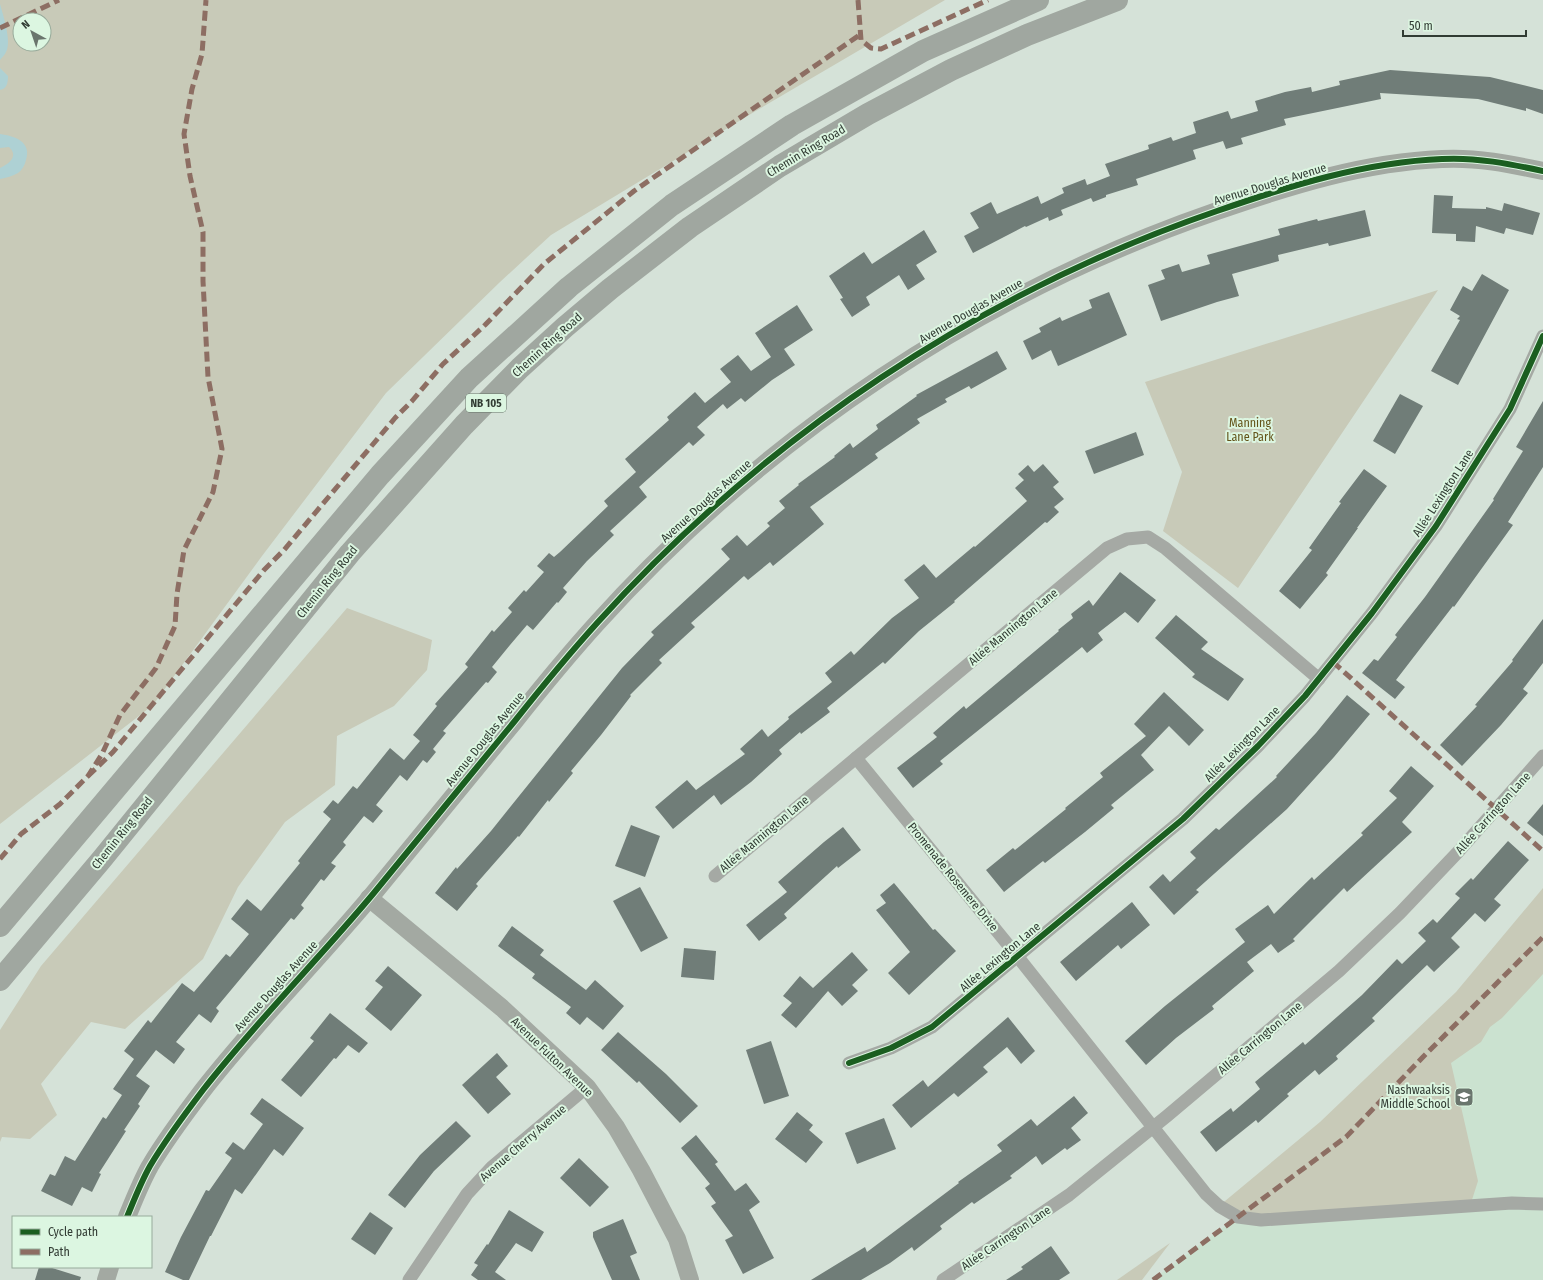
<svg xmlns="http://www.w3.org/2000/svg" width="1543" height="1280" font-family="'Fira Sans Condensed',sans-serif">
  <rect width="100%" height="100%" fill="#d5e2d8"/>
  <!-- built -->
  <path fill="#cbe2d0" d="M 1543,937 L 1543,1280 L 1152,1280 L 1346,1137 Z"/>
  <!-- green -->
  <g fill="#c8cab8" fill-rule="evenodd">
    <path d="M 0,0 L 945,0 L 754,112 L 551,235 L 500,282 L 386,393 L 262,556 L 153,705 L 0,824 ZM 20,20 L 44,20 L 44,44 L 20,44 Z"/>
    <path d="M 1438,290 L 1238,588 L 1163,531 L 1182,472 L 1145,382 Z"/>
    <path d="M 347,608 L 432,640 L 427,670 L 394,706 L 337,736 L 335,785 L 285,822 L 238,887 L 203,959 L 125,1029 L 91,1022 L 41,1084 L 57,1115 L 30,1139 L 2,1137 L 0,1142 L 0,1030 L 41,966 Z"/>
    <path d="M 1543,888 L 1543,974 L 1502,1018 L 1490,1027 L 1481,1042 L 1451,1063 L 1478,1181 L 1470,1206 L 1261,1220 L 1219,1206 L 1320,1122 L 1456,992 Z"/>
    <path d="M 1170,1243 L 1142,1280 L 1117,1280 Z"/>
  </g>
  <!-- water -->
  <g fill="#aed1d4">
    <path d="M 0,4 C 3,15 12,42 6,52 C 5,55 2,57 0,60 Z"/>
    <path d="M 0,68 L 8,76 C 8,82 7,89 0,90 Z"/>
    <path d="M 0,134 C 15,136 32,142 26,160 C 25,165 22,170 18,173 C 13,176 6,178 0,179 L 0,168 C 9,164 19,156 9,147 L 0,148 Z"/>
  </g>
  <!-- building -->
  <g fill="#707d78">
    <path d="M 1390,70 L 1490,77 L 1543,90 L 1543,114 L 1526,108 L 1526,111 L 1478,99 L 1380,93 L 1381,99 L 1284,119 L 1286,125 L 1241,138 L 1243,144 L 1226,149 L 1223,141 L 1193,150 L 1196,159 L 1136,179 L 1138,185 L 1106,195 L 1106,197 L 1093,202 L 1091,198 L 1061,210 L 1063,215 L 1049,221 L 1048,217 L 1026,227 L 1025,226 L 973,253 L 964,236 L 979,228 L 970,213 L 991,202 L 997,214 L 1038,196 L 1041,204 L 1064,193 L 1062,188 L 1085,179 L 1087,185 L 1110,176 L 1105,164 L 1149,149 L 1148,145 L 1171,137 L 1173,141 L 1196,133 L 1193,122 L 1228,111 L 1231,119 L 1258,111 L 1255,101 L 1285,92 L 1311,87 L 1312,92 L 1340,85 L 1339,81 Z"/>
    <path d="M 1434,195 L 1453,196 L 1452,208 L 1486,209 L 1486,207 L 1502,211 L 1504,203 L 1540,213 L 1533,235 L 1506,228 L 1504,234 L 1476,226 L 1475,242 L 1456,241 L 1456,234 L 1432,233 Z"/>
    <path d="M 1365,210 L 1371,236 L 1329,246 L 1328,243 L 1278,255 L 1279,261 L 1232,274 L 1239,296 L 1217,302 L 1161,321 L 1148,285 L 1165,279 L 1161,270 L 1179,264 L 1182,272 L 1210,264 L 1207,255 L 1280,235 L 1278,229 L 1317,219 L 1318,221 Z"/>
    <path d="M 924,230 L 937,252 L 916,265 L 925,279 L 908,290 L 899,275 L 866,297 L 870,305 L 852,317 L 840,299 L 843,298 L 829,276 L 864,252 L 872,264 Z"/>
    <path d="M 1482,274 L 1509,290 L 1458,385 L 1431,371 L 1460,320 L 1457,319 L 1460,316 L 1450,310 L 1463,286 L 1472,291 Z"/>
    <path d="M 1109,292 L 1127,335 L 1058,366 L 1051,350 L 1032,360 L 1023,341 L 1041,332 L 1039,328 L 1060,317 L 1062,321 L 1092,308 L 1089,300 Z"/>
    <path d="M 797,305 L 813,330 L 784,349 L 795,365 L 772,380 L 745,402 L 741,398 L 727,409 L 723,404 L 697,427 L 705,435 L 693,446 L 689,442 L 639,487 L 647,497 L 610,531 L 614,535 L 587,561 L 563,588 L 567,592 L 558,603 L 557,602 L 533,630 L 527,625 L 510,645 L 492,667 L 497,672 L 488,683 L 486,682 L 443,731 L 446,733 L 433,749 L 436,752 L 427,763 L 423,760 L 407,781 L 400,775 L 376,805 L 383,811 L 373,823 L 364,816 L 343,842 L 346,845 L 331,863 L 336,866 L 324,881 L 321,879 L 301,905 L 304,908 L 294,920 L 291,918 L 216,1008 L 219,1011 L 211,1023 L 199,1014 L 176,1042 L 185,1049 L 174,1064 L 156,1050 L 136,1076 L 150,1086 L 138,1104 L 140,1106 L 124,1130 L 126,1131 L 99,1173 L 101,1174 L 92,1192 L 82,1187 L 72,1206 L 41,1191 L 50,1174 L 55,1176 L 65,1156 L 75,1161 L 103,1117 L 106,1119 L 122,1095 L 113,1089 L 134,1059 L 124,1051 L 148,1020 L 151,1023 L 182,983 L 194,992 L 226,954 L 230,957 L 249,934 L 231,919 L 247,899 L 261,911 L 300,863 L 298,861 L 331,819 L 323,812 L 333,800 L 338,804 L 353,786 L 357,789 L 390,748 L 404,760 L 420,741 L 413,735 L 437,706 L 435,704 L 468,667 L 465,664 L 492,630 L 494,632 L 512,612 L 508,608 L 524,590 L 526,592 L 544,572 L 537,566 L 549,553 L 554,557 L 560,552 L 608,506 L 604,501 L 636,472 L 625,459 L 669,420 L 667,417 L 695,392 L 705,403 L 731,382 L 720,369 L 738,355 L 751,371 L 771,357 L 755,333 Z"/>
    <path d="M 997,351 L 1007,369 L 971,389 L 969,386 L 945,399 L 947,402 L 917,419 L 920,423 L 875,454 L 878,458 L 810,507 L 824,524 L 773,566 L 770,562 L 748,580 L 744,576 L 691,623 L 695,627 L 659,660 L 662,663 L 630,695 L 631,696 L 601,735 L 571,771 L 573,773 L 549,802 L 548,800 L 519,837 L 518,836 L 476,884 L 478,886 L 457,911 L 435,893 L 456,867 L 457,869 L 491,831 L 622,668 L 654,635 L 651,632 L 730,559 L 721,549 L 737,535 L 747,546 L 770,526 L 767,523 L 785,508 L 779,501 L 799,485 L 798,484 L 835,457 L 834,456 L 850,443 L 853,448 L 878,429 L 876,425 L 917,396 L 916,395 Z"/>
    <path d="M 1400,394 L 1423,406 L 1395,454 L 1373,441 Z"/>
    <path d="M 1543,401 L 1543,467 L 1508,522 L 1513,525 L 1454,607 L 1453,606 L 1396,680 L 1405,687 L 1395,699 L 1362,673 L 1374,659 L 1378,661 L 1397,637 L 1395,635 L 1425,597 L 1494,500 L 1493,499 L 1523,451 L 1516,447 Z"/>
    <path d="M 1136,432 L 1144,455 L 1094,474 L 1085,451 Z"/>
    <path d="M 1043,464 L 1059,482 L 1053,487 L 1064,499 L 1054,507 L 1059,512 L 1047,523 L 1045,522 L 954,601 L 955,602 L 919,631 L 885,664 L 883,662 L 827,708 L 830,712 L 801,734 L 800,732 L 779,750 L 782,754 L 751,782 L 721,805 L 714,795 L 673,829 L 655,807 L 687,780 L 696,790 L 745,754 L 740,749 L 762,729 L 768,737 L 789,719 L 788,717 L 832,682 L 825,673 L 851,651 L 854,655 L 892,618 L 919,598 L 904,580 L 924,564 L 936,578 L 974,546 L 975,547 L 1027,501 L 1015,488 L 1024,480 L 1018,474 L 1028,465 L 1034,472 Z"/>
    <path d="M 1364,469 L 1387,486 L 1357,528 L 1358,528 L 1326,573 L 1328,575 L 1300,609 L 1279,591 L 1312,550 L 1309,548 L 1341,503 L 1339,502 Z"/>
    <path d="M 1120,572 L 1156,600 L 1138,623 L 1125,612 L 1098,633 L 1103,640 L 1087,653 L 1082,647 L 940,761 L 943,764 L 913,788 L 897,768 L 937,737 L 933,733 L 964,706 L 966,709 L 1059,631 L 1058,630 L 1073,618 L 1071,614 L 1089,600 L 1093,606 Z"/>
    <path d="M 1176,615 L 1208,642 L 1201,649 L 1244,679 L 1228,701 L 1192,677 L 1195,674 L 1155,638 Z"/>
    <path d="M 1543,619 L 1543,663 L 1523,689 L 1528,693 L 1501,725 L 1462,766 L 1440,745 L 1477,706 L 1475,705 L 1513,661 L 1512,660 Z"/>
    <path d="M 1164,692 L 1204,730 L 1189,746 L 1169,726 L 1141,755 L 1154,770 L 1111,805 L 1114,808 L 1085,832 L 1045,863 L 1043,861 L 1004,892 L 986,870 L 1013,848 L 1015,850 L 1066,809 L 1065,808 L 1103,777 L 1100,773 L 1146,736 L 1134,724 Z"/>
    <path d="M 1347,695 L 1370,714 L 1334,757 L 1287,809 L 1196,890 L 1199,892 L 1174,915 L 1149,887 L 1163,874 L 1170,882 L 1196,858 L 1190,852 L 1216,828 L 1219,830 L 1277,777 L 1276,776 L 1316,733 Z"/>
    <path d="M 1411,766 L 1434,786 L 1402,822 L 1412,832 L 1347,892 L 1344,888 L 1293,939 L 1295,941 L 1278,953 L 1271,944 L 1247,962 L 1254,971 L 1212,1006 L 1214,1009 L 1176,1038 L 1146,1065 L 1125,1041 L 1165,1006 L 1245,942 L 1235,929 L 1268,905 L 1274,914 L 1312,877 L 1314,880 L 1363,835 L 1361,833 L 1397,798 L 1389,791 Z"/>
    <path d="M 1543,804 L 1543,836 L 1527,823 Z"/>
    <path d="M 631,825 L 660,836 L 645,877 L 615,866 Z"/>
    <path d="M 843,827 L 861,850 L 838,868 L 837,866 L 784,914 L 787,918 L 759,941 L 746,925 L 787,892 L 778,882 L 824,842 Z"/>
    <path d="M 1508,841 L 1529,860 L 1494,899 L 1501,905 L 1485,922 L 1475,913 L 1451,938 L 1460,947 L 1434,972 L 1427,965 L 1372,1018 L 1375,1021 L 1336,1056 L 1338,1059 L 1319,1075 L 1315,1070 L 1287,1094 L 1289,1096 L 1258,1123 L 1256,1120 L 1216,1152 L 1200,1132 L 1231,1108 L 1233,1112 L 1260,1089 L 1255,1082 L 1303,1042 L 1305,1045 L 1362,995 L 1397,959 L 1402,964 L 1426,941 L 1418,933 L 1433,919 L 1437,923 L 1460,898 L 1455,894 L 1471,878 L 1473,880 Z"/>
    <path d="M 894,883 L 933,930 L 935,929 L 956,951 L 909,995 L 888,973 L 910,952 L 876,910 L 886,903 L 880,895 Z"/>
    <path d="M 640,887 L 668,938 L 641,952 L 613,901 Z"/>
    <path d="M 1132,902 L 1150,925 L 1121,949 L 1118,945 L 1076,981 L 1060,962 Z"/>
    <path d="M 512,926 L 544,950 L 540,955 L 586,990 L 595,980 L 624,1006 L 603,1030 L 587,1017 L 580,1025 L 566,1013 L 571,1007 L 532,978 L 535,974 L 498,946 Z"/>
    <path d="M 684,948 L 716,951 L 714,980 L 681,977 Z"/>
    <path d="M 852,952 L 868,970 L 852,985 L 858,991 L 842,1006 L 828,991 L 796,1028 L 781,1015 L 792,1003 L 783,996 L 800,976 L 813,988 Z"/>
    <path d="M 388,966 L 422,995 L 391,1031 L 365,1009 L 383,987 L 375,981 Z"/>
    <path d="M 330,1013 L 368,1043 L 359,1053 L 348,1045 L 336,1059 L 334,1058 L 301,1097 L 281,1080 L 314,1041 L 310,1038 Z"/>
    <path d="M 1008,1017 L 1035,1051 L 1021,1064 L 1007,1047 L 983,1067 L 988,1072 L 958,1097 L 954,1093 L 911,1128 L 892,1105 L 923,1080 L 928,1087 Z"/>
    <path d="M 618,1032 L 666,1074 L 698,1106 L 680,1123 L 639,1081 L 637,1083 L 601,1050 Z"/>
    <path d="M 771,1041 L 789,1096 L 764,1104 L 746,1050 Z"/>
    <path d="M 497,1053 L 508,1066 L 496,1077 L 511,1094 L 488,1114 L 462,1085 Z"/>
    <path d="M 1074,1096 L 1088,1113 L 1071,1128 L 1081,1140 L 1067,1150 L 1065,1148 L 1042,1165 L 1036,1156 L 1010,1176 L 1012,1178 L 974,1204 L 972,1202 L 940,1226 L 942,1229 L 914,1251 L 912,1247 L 890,1263 L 861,1280 L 811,1280 L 865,1247 L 867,1252 L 959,1183 L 958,1182 L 1002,1151 L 997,1145 L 1031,1119 L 1037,1126 Z"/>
    <path d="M 262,1098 L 304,1128 L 283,1156 L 274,1149 L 242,1194 L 235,1189 L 211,1236 L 210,1236 L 189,1280 L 183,1280 L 165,1272 L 181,1237 L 206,1190 L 209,1191 L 232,1158 L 225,1153 L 233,1142 L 244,1150 L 263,1124 L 250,1114 Z"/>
    <path d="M 797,1112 L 813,1125 L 809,1130 L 823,1142 L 806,1163 L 775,1139 Z"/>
    <path d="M 884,1118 L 896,1149 L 857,1164 L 845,1133 Z"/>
    <path d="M 456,1121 L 471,1136 L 434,1171 L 405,1208 L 388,1195 L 420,1155 Z"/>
    <path d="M 696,1135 L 718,1162 L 715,1164 L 735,1191 L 746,1183 L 760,1202 L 749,1210 L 774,1258 L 743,1274 L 725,1240 L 733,1236 L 711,1206 L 716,1203 L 705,1188 L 710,1184 L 681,1148 Z"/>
    <path d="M 579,1158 L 609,1187 L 590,1207 L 560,1178 Z"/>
    <path d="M 509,1210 L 544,1232 L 532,1252 L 516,1243 L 495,1272 L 506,1280 L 478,1280 L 471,1275 L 478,1265 L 474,1263 L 487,1244 L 488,1245 Z"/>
    <path d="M 370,1212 L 393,1228 L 375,1255 L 351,1239 Z"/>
    <path d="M 623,1219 L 637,1253 L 630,1256 L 640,1280 L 612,1280 L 593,1237 L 593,1232 Z"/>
    <path d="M 1051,1246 L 1070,1273 L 1059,1280 L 1006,1280 L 1023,1269 L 1021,1267 Z"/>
    <path d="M 39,1267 L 49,1267 L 81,1277 L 80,1280 L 35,1280 Z"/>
  </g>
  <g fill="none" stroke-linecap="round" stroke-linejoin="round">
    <!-- street -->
    <g stroke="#a5a9a4" stroke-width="13">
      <path d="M 856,758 L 1018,957 L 1206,1194 L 1219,1206 L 1238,1217 L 1261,1220 L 1512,1203 L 1543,1204"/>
      <path d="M 715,876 L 1107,548 L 1127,539 L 1148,537 L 1165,548 L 1319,679"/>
      <path d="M 849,1063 L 891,1048 L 932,1027 L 1183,819 L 1258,746 L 1305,696 L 1372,613 L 1436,526 L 1510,409 L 1543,336"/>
      <path d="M 409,1280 L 467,1194 L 492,1167 L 587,1087"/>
      <path d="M 943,1280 L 1069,1195 L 1167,1116 L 1339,971 L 1400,913 L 1458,852 L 1543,756"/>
    </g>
    <!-- secondary -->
    <g stroke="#a3a9a2" stroke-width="18">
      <path d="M 369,898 L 502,1008 L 587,1087 L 616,1127 L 641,1170 L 677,1239 L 690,1280"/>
      <path d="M 127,1217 C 134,1200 141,1182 150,1166 C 166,1139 184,1115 203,1090 C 256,1022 317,961 373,894 C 420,837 467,779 514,722 C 541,688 569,654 598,622 C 766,436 979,293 1217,211 C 1289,186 1365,162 1442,159 C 1476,157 1510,164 1543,171"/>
      <path d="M 106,1280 L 110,1267"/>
    </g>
    <!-- highway -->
    <g stroke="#a0a7a0" stroke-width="22">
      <path d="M 0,926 L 380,475 L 469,378 L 569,287 L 672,205 L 792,125 L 923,51 L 1038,0"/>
      <path d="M 0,980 L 102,859 L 350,553 L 464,425 L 520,368 L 565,327 L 610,289 L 690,227 L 780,166 L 868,114 L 951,70 L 1027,35 L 1117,0"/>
    </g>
    <!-- quiet -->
    <g stroke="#8d6e63" stroke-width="5" stroke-dasharray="10 5" stroke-linecap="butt">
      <path d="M 858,0 L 861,40 L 871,48 L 881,49 L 988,0"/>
      <path d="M 0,28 L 59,0"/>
      <path d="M 1333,662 L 1543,851"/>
      <path d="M 88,776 L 113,752 L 264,570 L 284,550 L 395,418 L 412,401 L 443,364 L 485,325 L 544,264 L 634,191 L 861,34"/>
      <path d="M 0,859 L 21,834 L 60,804 L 88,776 L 102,754 L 120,715 L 156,668 L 175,626 L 177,594 L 184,550 L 213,492 L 222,449 L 208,377 L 203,281 L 203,232 L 190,176 L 184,134 L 192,89 L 202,54 L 206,0"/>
      <path d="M 1153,1280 L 1346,1137 L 1422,1058 L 1543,937"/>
    </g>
    <!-- cycleway casing -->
    <g stroke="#dcf6e1" stroke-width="8">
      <g id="cycleway">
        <path d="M 849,1063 L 891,1048 L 932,1027 L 1183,819 L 1258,746 L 1305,696 L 1372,613 L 1436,526 L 1510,409 L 1543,336"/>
        <path d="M 127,1217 C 134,1200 141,1182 150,1166 C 166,1139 184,1115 203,1090 C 256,1022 317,961 373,894 C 420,837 467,779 514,722 C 541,688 569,654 598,622 C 766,436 979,293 1217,211 C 1289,186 1365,162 1442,159 C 1476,157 1510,164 1543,171"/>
      </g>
    </g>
    <!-- cycleway -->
    <use href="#cycleway" stroke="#1b5e20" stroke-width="6"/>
  </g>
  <!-- icons -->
  <defs>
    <g id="school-square" transform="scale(1)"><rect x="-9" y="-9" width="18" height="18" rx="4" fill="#6a756d" stroke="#dcf6e1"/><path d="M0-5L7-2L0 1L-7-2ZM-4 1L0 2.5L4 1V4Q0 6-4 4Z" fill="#fff"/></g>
  </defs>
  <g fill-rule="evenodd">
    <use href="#school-square" x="1464" y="1097"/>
  </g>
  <g text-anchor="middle" stroke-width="4" stroke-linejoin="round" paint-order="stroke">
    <!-- shield labels -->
    <rect fill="#dcf6e1" stroke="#647367" stroke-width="1" x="466" y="394" width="40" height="18" rx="3"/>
    <g font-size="11" font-weight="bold" fill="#313b33">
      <text x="486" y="407">NB 105</text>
    </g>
    <!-- street labels -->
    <g font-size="12" fill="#313b33" stroke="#dcf6e1">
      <text transform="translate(806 151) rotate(-31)" y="4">Chemin Ring Road</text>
      <text transform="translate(1270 184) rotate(-17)" y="4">Avenue Douglas Avenue</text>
      <text transform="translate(971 311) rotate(-30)" y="4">Avenue Douglas Avenue</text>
      <text transform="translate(547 345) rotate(-42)" y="4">Chemin Ring Road</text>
      <text transform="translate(1443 493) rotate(-57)" y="4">Allée Lexington Lane</text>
      <text transform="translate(706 501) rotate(-42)" y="4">Avenue Douglas Avenue</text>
      <text transform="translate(327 582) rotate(-51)" y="4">Chemin Ring Road</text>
      <text transform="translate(1013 627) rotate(-40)" y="4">Allée Mannington Lane</text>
      <text transform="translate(485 739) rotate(-51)" y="4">Avenue Douglas Avenue</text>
      <text transform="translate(1242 744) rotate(-45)" y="4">Allée Lexington Lane</text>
      <text transform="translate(1493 813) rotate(-48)" y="4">Allée Carrington Lane</text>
      <text transform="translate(122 833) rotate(-51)" y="4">Chemin Ring Road</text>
      <text transform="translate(764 834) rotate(-40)" y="4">Allée Mannington Lane</text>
      <text transform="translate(953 877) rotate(51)" y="4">Promenade Rosemere Drive</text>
      <text transform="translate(1000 957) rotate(-40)" y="4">Allée Lexington Lane</text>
      <text transform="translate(276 986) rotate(-48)" y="4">Avenue Douglas Avenue</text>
      <text transform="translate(1260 1038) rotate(-40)" y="4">Allée Carrington Lane</text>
      <text transform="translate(552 1057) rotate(44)" y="4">Avenue Fulton Avenue</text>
      <text transform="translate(523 1143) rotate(-41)" y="4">Avenue Cherry Avenue</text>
      <text transform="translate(1006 1238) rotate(-34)" y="4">Allée Carrington Lane</text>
    </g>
    <!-- park labels -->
    <g font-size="12" fill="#635319" stroke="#dcf6e1">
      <text x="1250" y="427">Manning<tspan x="1250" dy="14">Lane Park</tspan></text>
    </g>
    <!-- poi labels -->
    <g font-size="12" fill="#313b33" stroke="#dcf6e1" text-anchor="end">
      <text x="1450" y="1094">Nashwaaksis<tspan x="1450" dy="14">Middle School</tspan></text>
    </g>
  </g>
  <!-- legend -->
  <rect x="12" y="1216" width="140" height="52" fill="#dcf6e1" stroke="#98ab9b"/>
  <rect x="20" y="1229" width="20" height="6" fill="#1b5e20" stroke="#98ab9b"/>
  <text x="48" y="1236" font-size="12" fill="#313b33">Cycle path</text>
  <rect x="20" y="1249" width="20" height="6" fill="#8d6e63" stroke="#98ab9b"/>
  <text x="48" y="1256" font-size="12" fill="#313b33">Path</text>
  <!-- north arrow -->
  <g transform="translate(32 32) rotate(320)"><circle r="19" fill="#dcf6e1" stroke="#98ab9b"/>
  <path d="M0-3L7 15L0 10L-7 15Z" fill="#6a756d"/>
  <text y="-6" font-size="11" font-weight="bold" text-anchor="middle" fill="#313b33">N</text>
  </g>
  <!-- scale -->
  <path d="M1403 30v6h123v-6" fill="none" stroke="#313b33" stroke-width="2"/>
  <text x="1409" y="30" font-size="12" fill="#313b33" stroke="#dcf6e1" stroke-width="3" paint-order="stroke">50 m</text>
</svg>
